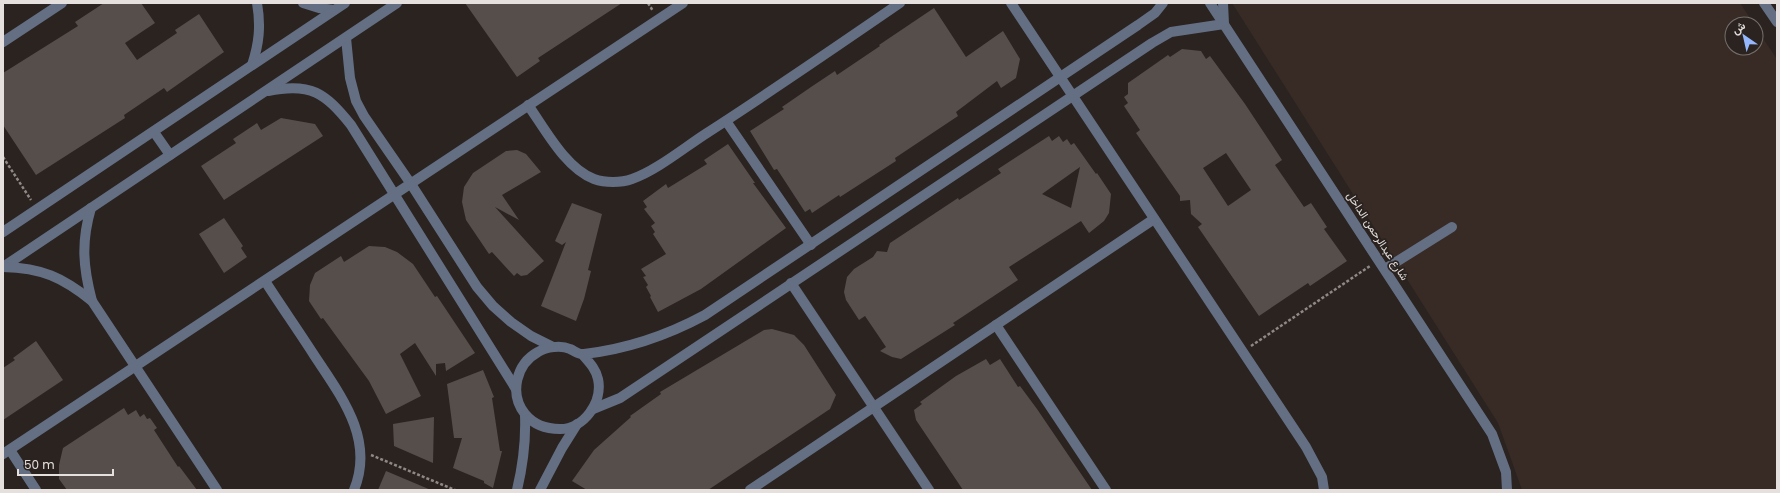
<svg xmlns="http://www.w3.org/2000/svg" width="1780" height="493" font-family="Poppins,Vazirmatn,sans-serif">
  <rect width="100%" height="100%" fill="#2a2320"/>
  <!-- built -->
  <path fill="#382a24" d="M 1232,3 L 1740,3 L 1754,24 L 1732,24 L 1732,48 L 1756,48 L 1756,28 L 1777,59 L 1777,490 L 1522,490 L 1498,423 Z"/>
  <!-- building -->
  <g fill="#564e4a" fill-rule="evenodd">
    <path d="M 104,3 L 141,3 L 155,23 L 125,43 L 137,60 L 177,33 L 175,30 L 199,14 L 224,52 L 167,92 L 164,88 L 124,115 L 125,118 L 36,175 L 3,125 L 3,73 L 78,26 L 75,22 Z"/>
    <path d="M 465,3 L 622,3 L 538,58 L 540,61 L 517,77 Z"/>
    <path d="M 934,8 L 966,57 L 1003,31 L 1020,59 L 1016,78 L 1001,88 L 997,81 L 956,112 L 958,116 L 895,158 L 896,161 L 840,197 L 839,195 L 812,213 L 810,209 L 805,212 L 777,169 L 774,170 L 750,131 L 784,109 L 782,107 L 811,87 L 835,71 L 837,75 L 880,46 L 879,45 Z"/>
    <path d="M 1182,49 L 1201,51 L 1206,59 L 1210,56 L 1245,104 L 1282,160 L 1275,165 L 1304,207 L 1311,203 L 1327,227 L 1324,229 L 1347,261 L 1310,286 L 1308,283 L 1259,316 L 1198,227 L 1202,224 L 1191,214 L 1190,200 L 1180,201 L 1180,196 L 1136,133 L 1140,130 L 1124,106 L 1128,103 L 1124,97 L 1128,94 L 1128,83 L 1168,55 L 1170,57 ZM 1226,153 L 1251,190 L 1228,206 L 1203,168 Z"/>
    <path d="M 281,118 L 315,124 L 323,136 L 224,200 L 201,166 L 236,143 L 233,139 L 257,123 L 261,130 Z"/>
    <path d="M 1049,136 L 1052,141 L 1059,136 L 1063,142 L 1067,139 L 1071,145 L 1074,143 L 1096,174 L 1097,173 L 1111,194 L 1109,213 L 1104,221 L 1089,233 L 1081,221 L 1009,267 L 1018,280 L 953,323 L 955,325 L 901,359 L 892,357 L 880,351 L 886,347 L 865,316 L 859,320 L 846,300 L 844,292 L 847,277 L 854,269 L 873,257 L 877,251 L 887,252 L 890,243 L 958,198 L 959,200 L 1001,173 L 998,169 ZM 1080,167 L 1071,208 L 1042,194 Z"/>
    <path d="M 728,144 L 755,183 L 753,183 L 786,228 L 701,289 L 658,312 L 650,297 L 651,296 L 646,287 L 648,285 L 643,277 L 646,276 L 641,269 L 666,254 L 653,234 L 655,232 L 651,226 L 655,223 L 644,209 L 647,207 L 643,201 L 666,184 L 668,188 L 707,164 L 704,160 Z"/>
    <path d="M 517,150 L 526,154 L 541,172 L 502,195 L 519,220 L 495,207 L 544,261 L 527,275 L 521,276 L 517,273 L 514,276 L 492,252 L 489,254 L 466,220 L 462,202 L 464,187 L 473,173 L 506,151 Z"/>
    <path d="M 572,203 L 602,214 L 588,270 L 591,271 L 584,299 L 576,321 L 541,306 L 566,242 L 562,245 L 555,241 Z"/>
    <path d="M 224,218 L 243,246 L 241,248 L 247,257 L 224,273 L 199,234 Z"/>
    <path d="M 369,246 L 385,247 L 397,252 L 413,264 L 435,297 L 437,296 L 475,353 L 446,371 L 445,363 L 436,364 L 436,376 L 415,343 L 400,354 L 421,396 L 386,414 L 369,381 L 323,318 L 321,319 L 309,301 L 310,285 L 315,273 L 341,256 L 344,262 Z"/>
    <path d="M 772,329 L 794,335 L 804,345 L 836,395 L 830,409 L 708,490 L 587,490 L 572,481 L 594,450 L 631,417 L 630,416 L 661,394 L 660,392 L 764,330 Z"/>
    <path d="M 36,341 L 63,380 L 3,420 L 3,368 L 15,360 L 13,358 Z"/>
    <path d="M 986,359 L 990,365 L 1000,359 L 1018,387 L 1020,386 L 1037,409 L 1092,490 L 963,490 L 916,420 L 914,410 L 922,404 L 920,402 L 956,376 Z"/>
    <path d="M 483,370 L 494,397 L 492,398 L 500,451 L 502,451 L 493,488 L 484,483 L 484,481 L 453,468 L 462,438 L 454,438 L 447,384 Z"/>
    <path d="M 124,408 L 128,415 L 136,410 L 140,417 L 144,414 L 147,419 L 150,418 L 157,428 L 154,430 L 178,467 L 179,466 L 197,490 L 67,490 L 59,479 L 59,465 L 63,448 Z"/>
    <path d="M 434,417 L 433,463 L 394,446 L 393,424 Z"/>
    <path d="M 386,471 L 431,490 L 378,490 Z"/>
  </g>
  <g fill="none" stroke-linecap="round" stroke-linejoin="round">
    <!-- path -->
    <g stroke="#8f8986" stroke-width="2.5" stroke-dasharray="3 2" stroke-linecap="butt">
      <path d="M 648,3 L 653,11"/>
      <path d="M 3,157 L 31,200"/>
      <path d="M 1251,346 L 1370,266"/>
      <path d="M 371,455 L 455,490"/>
    </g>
    <!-- minor -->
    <g stroke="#646f84" stroke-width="10">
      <path d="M 303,3 L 319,8 L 334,10"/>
      <path d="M 1011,3 L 1306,447 L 1322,477 L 1324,490"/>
      <path d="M 1210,3 L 1492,434 L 1506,472 L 1507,490"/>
      <path d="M 1764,3 L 1777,22"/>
      <path d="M 346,38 L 350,78 L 356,101 L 364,116 L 411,184 L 477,287 L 493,306 L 511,322 L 531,336 L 553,347"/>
      <path d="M 3,42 L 62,3"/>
      <path d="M 252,65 C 259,44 261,26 257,3"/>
      <path d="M 268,91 C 311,82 325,93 351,125 L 516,389"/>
      <path d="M 528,105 C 545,129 566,169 594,179 C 605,183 621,183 632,179 C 656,171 685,147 707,133 C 772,91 836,47 900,3"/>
      <path d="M 726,121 L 811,245"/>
      <path d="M 154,132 L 170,155"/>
      <path d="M 91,208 C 81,242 83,267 92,301"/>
      <path d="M 3,232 L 345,3"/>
      <path d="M 3,267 L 397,3"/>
      <path d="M 3,267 C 42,268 62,277 92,301 L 217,490"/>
      <path d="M 1385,269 L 1452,227"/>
      <path d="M 265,281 C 281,306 298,330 314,355 C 341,396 375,439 354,490"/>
      <path d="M 791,283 L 929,490"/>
      <path d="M 996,325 L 1106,490"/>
      <path d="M 582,354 C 589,362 596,369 598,379 C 603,402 584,429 560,429 C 547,429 534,425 525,414 C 509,394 516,364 538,352 C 546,347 561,345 570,349 C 575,351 579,355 584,354 C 628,349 666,336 705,315 L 1138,25 L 1155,13 L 1163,3"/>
      <path d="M 593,409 L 620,398 L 1152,43 L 1171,32 L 1224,24 L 1223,3"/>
      <path d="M 10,450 L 36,490"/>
      <path d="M 3,454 L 683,3"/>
      <path d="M 517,490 C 523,465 526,441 525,415"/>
      <path d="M 540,490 L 562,448 L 577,424"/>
      <path d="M 750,490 L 1154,219"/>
    </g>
  </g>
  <g text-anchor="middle" stroke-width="3.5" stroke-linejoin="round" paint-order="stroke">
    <!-- street labels -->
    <g font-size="11" fill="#e5e0de" stroke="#2a2320">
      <text transform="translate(1378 236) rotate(57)" y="4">شارع عبدالرحمن الداخل</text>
    </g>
  </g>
  <!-- border -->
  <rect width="1780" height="493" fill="none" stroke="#e5e0de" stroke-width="8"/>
  <!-- north arrow -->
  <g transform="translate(1744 36) rotate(326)"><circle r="19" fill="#2a2320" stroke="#756f6c"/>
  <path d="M0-3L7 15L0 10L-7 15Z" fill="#94b7fd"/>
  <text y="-6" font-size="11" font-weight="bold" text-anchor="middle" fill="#e5e0de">ش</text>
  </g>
  <!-- scale -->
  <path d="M18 469v6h95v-6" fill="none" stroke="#e5e0de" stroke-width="2"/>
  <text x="24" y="469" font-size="12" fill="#e5e0de" stroke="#2a2320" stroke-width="3" paint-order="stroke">50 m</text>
</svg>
